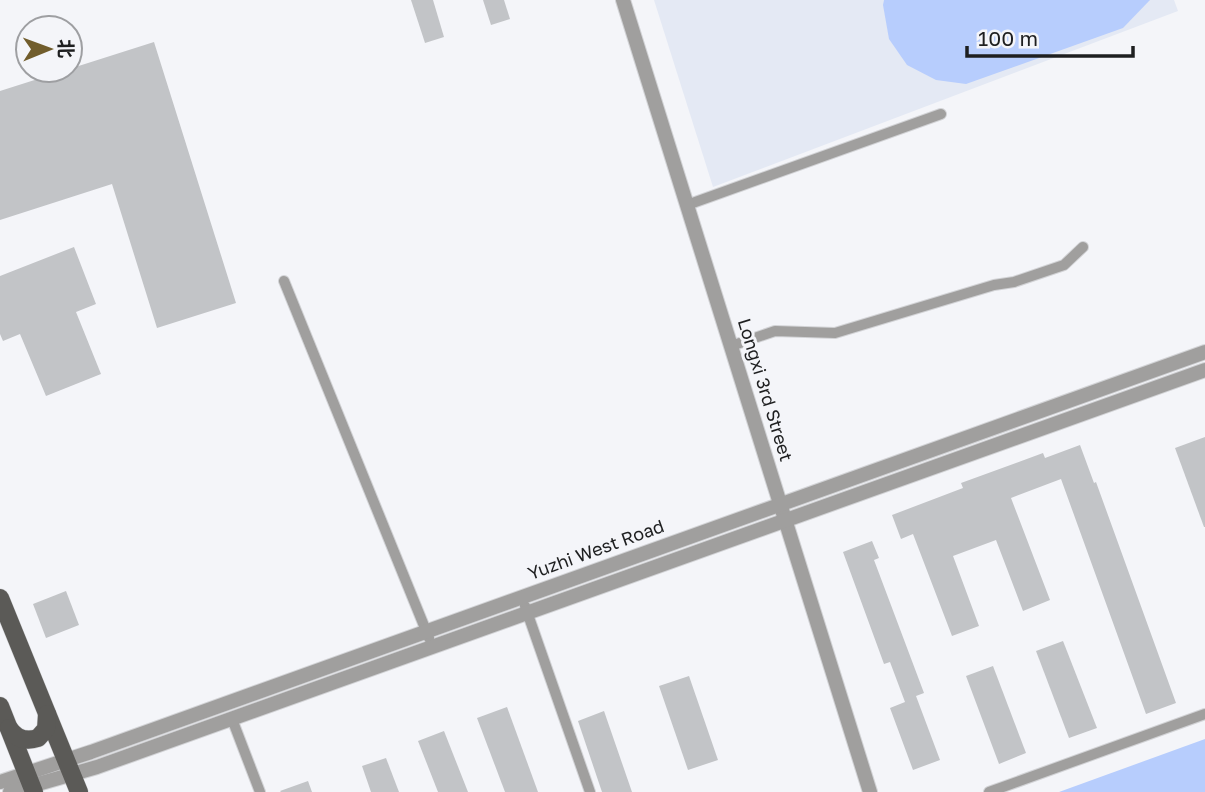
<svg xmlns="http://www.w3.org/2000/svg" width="1205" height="792" font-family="'Golos Text','Noto Sans SC',sans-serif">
  <rect width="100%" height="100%" fill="#f4f5f9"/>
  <!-- built -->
  <path fill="#e4e9f4" d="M 654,0 L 1174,0 L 1178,11 L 713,187 Z"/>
  <!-- green -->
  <g fill="#b7cdfd">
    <path d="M 884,0 L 1150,0 L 1123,28 L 966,84 L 936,80 L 907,65 L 889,39 L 883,5 Z"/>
    <path d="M 1205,739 L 1205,792 L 1059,792 Z"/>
  </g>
  <!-- building -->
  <g fill="#c2c4c7">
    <path d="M 411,0 L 433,0 L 444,37 L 425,43 Z"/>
    <path d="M 483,0 L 504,0 L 510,19 L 491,25 Z"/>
    <path d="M 154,42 L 236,303 L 157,328 L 112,184 L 0,220 L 0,91 Z"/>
    <path d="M 74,247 L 96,304 L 76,312 L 101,374 L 46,396 L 20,334 L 3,341 L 0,334 L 0,276 Z"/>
    <path d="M 1205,437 L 1205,527 L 1204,527 L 1175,448 Z"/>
    <path d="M 1080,445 L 1094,483 L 1096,482 L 1176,703 L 1146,714 L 1061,479 L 1011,498 L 1050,600 L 1023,611 L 996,540 L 953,556 L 979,626 L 952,636 L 913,534 L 901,539 L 892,515 L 963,488 L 961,483 L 1043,453 L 1045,458 Z"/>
    <path d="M 872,541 L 879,558 L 874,560 L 924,693 L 916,696 L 940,760 L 913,770 L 890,708 L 905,702 L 890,662 L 884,664 L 843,552 Z"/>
    <path d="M 66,591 L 79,625 L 46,638 L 33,604 Z"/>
    <path d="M 1063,641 L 1097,728 L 1069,738 L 1036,651 Z"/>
    <path d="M 993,666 L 1026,753 L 999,764 L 966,676 Z"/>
    <path d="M 689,676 L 718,760 L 688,770 L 659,686 Z"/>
    <path d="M 507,707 L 538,792 L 505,792 L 477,718 Z"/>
    <path d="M 604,711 L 632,792 L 602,792 L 578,721 Z"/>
    <path d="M 444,731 L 468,792 L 438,792 L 418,741 Z"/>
    <path d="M 386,758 L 399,792 L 371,792 L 362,766 Z"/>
    <path d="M 308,781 L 312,792 L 281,792 L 280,791 Z"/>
  </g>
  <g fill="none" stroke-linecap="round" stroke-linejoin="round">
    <!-- minor casing -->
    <g stroke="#d2d3d6" stroke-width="12">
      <g id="minor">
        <path d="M 687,205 L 941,114"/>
        <path d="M 284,281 L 429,638"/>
        <path d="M 731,346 L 775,331 L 835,333 L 994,285 L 1014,282 L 1064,265 L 1083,247"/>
        <path d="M 525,606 L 590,792"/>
        <path d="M 232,719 L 260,792"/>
        <path d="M 989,792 L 1205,714"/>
      </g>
    </g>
    <!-- tertiary casing -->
    <g stroke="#d2d3d6" stroke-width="16">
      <g id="tertiary">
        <path d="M 623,0 L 870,792"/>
        <path d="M 0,782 L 91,752 L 1205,352"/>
        <path d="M 10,792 L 97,767 L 1205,370"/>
      </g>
    </g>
    <!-- primary casing -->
    <g stroke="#d2d3d6" stroke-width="19">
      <g id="primary">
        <path d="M 0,598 L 79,792"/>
        <path d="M 0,706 L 34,792"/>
        <path d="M 9,728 C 16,739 26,742 38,738 L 46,729 L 47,714"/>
      </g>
    </g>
    <!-- minor -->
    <use href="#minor" stroke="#a09f9e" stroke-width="10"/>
    <!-- tertiary -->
    <use href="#tertiary" stroke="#a09f9e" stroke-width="14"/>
    <!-- primary -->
    <use href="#primary" stroke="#5b5a57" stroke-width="18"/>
  </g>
  <g text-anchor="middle" stroke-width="6" stroke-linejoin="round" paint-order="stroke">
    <!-- street labels -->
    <g font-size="18" fill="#1e1f20" stroke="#f4f5f9">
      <text transform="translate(765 390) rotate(73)" y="6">Longxi 3rd Street</text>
      <text transform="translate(596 550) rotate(-20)" y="6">Yuzhi West Road</text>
    </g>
  </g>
  <!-- north arrow -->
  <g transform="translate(49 49) rotate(89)"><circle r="33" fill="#f4f5f9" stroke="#9e9fa2" stroke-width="2"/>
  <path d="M0-5L12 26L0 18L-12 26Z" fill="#715d2c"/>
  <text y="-10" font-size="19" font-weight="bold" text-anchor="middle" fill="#1e1f20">北</text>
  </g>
  <!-- scale -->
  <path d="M967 46v10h166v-10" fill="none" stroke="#1e1f20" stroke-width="3.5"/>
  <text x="978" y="46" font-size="21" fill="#1e1f20" stroke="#f4f5f9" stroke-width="5" paint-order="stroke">100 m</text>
</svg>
